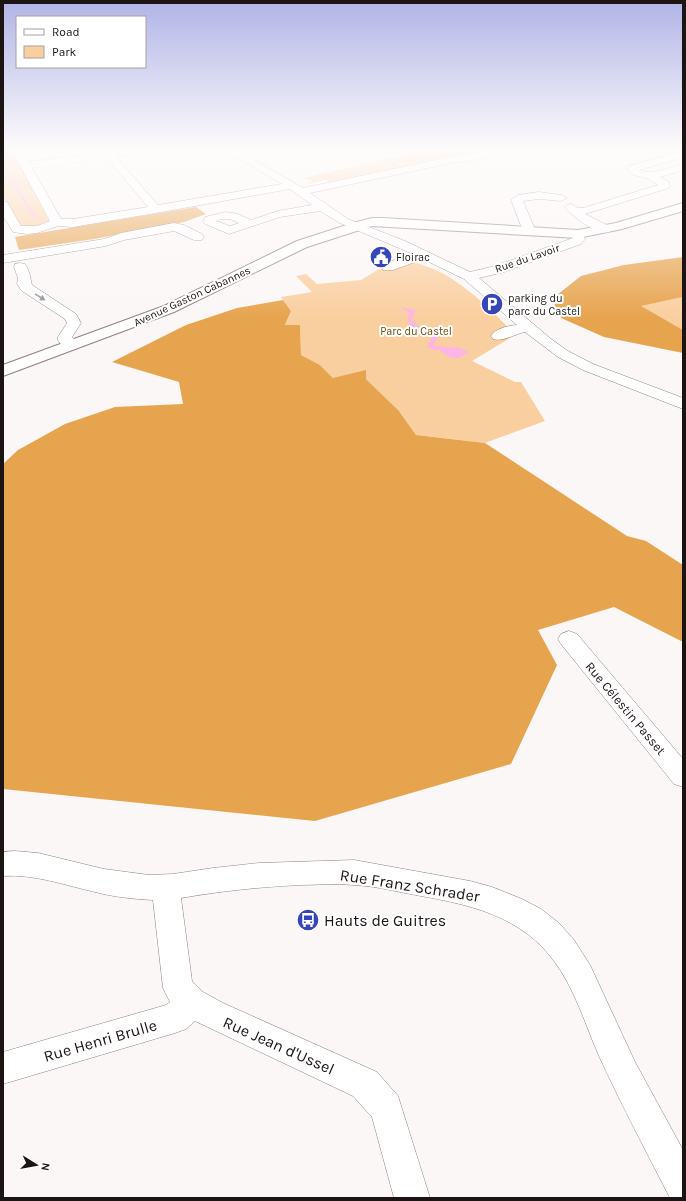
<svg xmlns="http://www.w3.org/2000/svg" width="686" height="1201" font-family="Karla,sans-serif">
  <rect width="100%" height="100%" fill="#fcf7f7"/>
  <!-- green -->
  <g fill="#facfa0">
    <path d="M 3,149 L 13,149 L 51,212 L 50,223 L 21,228 L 17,226 L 3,196 Z"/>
    <path d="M 431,149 L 499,149 L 478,155 L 459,155 L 333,184 L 326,180 L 302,185 L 313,181 L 309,179 L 300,179 Z"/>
    <path d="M 410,260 C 425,266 442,271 455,281 C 476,295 498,316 515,335 L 472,361 L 515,382 L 521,382 L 545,421 L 485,443 L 416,435 L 399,411 L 366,379 L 333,378 L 320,365 L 301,355 L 300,326 L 285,326 L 291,311 L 281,297 L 312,292 L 296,276 L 306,274 L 317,284 L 361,280 L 384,266 Z"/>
    <path d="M 683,297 L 683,330 L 640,306 Z"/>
  </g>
  <!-- forest -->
  <g fill="#e7a44f">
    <path d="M 196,207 L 206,214 L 184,222 L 94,239 L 19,250 L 15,237 Z"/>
    <path d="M 683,257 L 683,297 L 641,306 L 683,330 L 683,353 L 604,337 L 561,318 L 552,299 L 581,276 L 624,265 Z"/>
    <path d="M 283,300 L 291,311 L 285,325 L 300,325 L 301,355 L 320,365 L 333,378 L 366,370 L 366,379 L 399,411 L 416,435 L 485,443 L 627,536 L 646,541 L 683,565 L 683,642 L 614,607 L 538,630 L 557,665 L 511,764 L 315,821 L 3,789 L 3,464 L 18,450 L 65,424 L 115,407 L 183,404 L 179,382 L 112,362 L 186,325 L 237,308 Z"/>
  </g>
  <!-- water -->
  <path fill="#fdb5e5" d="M 401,307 L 415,310 L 415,312 L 412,320 L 422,330 L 437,334 L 438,339 L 434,343 L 434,346 L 460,348 L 469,352 C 457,361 450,360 440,350 L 434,350 L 427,347 L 432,337 L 429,334 L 413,328 L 408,321 L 409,313 Z"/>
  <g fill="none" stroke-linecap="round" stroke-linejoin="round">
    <!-- stream -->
    <path stroke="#fdb5e5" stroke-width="2.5" d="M 3,167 L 35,217"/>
    <!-- minor casing -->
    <g stroke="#937f7d" stroke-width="1">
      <g id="minor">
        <path d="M 11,149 L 21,149 L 29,162 L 101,153 L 98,149 L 109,149 L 112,151 L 128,149 L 154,149 L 149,152 L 116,157 L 158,205 L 282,184 L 223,149 L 235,149 L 303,188 L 451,157 C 470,155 488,149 507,149 L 506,151 L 470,161 L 451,163 L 310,193 L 348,219 L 405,241 L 470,272 L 495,266 L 573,238 L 572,234 L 574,231 L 582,231 L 585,239 L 581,244 L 504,272 L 479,278 L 551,339 L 568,351 L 593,364 L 683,398 L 683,409 L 583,370 L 558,357 L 525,332 C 515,334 503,342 493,339 L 491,336 C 496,328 508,326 517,325 L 464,279 L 423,259 L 393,270 L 383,270 L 382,267 L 383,264 L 413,254 L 340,223 L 320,211 L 280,217 L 229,234 L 205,224 L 203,222 L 205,217 L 226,212 L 238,214 L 251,220 L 278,211 L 312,205 L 290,189 L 156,213 L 73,227 L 58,226 L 37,233 L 27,234 L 13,232 L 3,216 L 3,201 L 7,202 L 21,226 L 37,226 L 50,221 ZM 107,158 L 148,207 L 73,219 L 61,219 L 32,168 ZM 221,219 L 230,219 L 239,223 L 230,226 L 216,221 Z"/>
        <path d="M 683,151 L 683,157 L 639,170 C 652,176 670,167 683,164 L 683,170 L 660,177 L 669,182 L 670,186 L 669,188 L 585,214 L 609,226 L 611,229 L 609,232 C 596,235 573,217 565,207 L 567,205 L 571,204 L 578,208 L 583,208 L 658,185 L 647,178 L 634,175 L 627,170 L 629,166 Z"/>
        <path d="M 539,192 L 561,195 L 567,198 L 561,201 L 539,199 L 523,201 L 534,227 L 532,234 L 524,234 L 511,200 L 518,195 Z"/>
        <path d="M 174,223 L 184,225 L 202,234 L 204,237 L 202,240 L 194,240 L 174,231 L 124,240 L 106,246 L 3,263 L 3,255 L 104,239 L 121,233 Z"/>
        <path d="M 20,263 L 25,264 C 30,271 30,278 32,285 L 76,314 L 81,323 L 72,337 L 79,345 L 77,348 C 69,350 62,347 58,340 L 58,337 L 67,323 L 65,319 L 22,291 L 17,284 L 18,278 L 14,267 L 15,264 Z"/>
        <path d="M 569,631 L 577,634 L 683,759 L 683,787 L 674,784 L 561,644 L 558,639 L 561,634 Z"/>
        <path d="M 15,851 L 38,853 L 104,869 L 149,875 L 173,874 L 213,868 L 259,863 L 354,860 L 470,881 L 492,887 L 522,899 L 541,909 L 559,923 L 574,940 L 590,965 L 635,1062 L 683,1150 L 683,1198 L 670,1198 C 646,1151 621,1104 599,1056 C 585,1024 575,989 554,961 C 522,917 472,905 421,896 C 398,892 376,886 353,885 C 335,883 317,885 300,885 C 260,887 221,891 181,898 L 192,981 L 203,992 L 223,1003 L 377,1072 L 398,1096 L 430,1198 L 394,1198 L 372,1117 L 353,1096 L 195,1021 L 186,1029 L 175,1033 L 3,1084 L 3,1052 L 166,1005 L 170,1002 L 163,988 L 153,900 C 134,899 114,897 95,892 C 64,885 35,874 3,876 L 3,852 Z"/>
      </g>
    </g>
    <!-- major casing -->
    <g stroke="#937f7d" stroke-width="2">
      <path id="major" d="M 683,203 L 683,211 L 622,229 L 578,238 L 372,226 L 307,247 L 174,312 L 3,376 L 3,365 L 164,306 L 297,241 L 353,223 L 372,218 L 383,218 L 578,230 L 616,223 Z"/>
    </g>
    <!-- minor -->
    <use href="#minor" fill="#fff" fill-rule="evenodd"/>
    <!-- major -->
    <use href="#major" fill="#fff" fill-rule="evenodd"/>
  </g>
  <!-- one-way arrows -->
  <defs><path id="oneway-solid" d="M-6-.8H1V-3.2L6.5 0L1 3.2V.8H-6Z"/></defs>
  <use fill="#989595" href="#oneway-solid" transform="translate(40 297) rotate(32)"/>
  <!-- sky -->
  <linearGradient id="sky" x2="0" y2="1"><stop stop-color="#b0b4e7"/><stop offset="0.47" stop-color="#fefbfb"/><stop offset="1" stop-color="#fefbfb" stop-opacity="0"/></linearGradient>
  <rect width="686" height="317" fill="url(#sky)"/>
  <!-- icons -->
  <defs>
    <g id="civic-disc" transform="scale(1.15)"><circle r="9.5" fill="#3645b7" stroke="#fff"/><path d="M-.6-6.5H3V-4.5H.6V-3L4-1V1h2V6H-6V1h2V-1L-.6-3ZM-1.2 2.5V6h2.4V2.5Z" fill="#fff"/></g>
    <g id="parking-disc" transform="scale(1.15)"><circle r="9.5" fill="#3645b7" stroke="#fff"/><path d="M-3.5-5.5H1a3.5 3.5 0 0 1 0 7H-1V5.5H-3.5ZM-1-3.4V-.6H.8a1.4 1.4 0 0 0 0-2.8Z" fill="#fff"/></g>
    <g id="bus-disc" transform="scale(1.15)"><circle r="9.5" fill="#3645b7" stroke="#fff"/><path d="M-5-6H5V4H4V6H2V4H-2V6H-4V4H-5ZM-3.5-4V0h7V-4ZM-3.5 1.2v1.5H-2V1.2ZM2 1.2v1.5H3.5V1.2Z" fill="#fff"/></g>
  </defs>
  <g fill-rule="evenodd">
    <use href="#civic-disc" x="381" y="257"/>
    <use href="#parking-disc" x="492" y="304"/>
    <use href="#bus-disc" x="308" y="920"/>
  </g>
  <g text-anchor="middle" stroke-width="4" stroke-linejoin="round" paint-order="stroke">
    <!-- far-poi labels -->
    <g font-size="11" fill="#1b1413" stroke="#fff" text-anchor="start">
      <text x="396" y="261">Floirac</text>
      <text x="508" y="302">parking du<tspan x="508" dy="13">parc du Castel</tspan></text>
    </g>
    <!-- far-street labels -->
    <g font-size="11" fill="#1b1413" stroke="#fff">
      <text transform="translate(527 258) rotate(-19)" y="4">Rue du Lavoir</text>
      <text transform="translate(192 296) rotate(-25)" y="4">Avenue Gaston Cabannes</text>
    </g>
    <!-- far-park labels -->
    <g font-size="11" fill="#724600" stroke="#fff">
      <text x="416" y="335">Parc du Castel</text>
    </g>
    <!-- street labels -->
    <g font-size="13" fill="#1b1413" stroke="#fff">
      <text transform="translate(626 708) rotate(50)" y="5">Rue Célestin Passet</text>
    </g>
    <!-- near-street labels -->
    <g font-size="16" fill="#1b1413" stroke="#fff">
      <text transform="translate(410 885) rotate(9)" y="6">Rue Franz Schrader</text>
      <text transform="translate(100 1040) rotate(-16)" y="6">Rue Henri Brulle</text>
      <text transform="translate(279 1045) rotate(24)" y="6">Rue Jean d'Ussel</text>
    </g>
    <!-- near-poi labels -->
    <g font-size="16" fill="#1b1413" stroke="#fff" text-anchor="start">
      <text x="324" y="926">Hauts de Guitres</text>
    </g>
  </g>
  <!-- border -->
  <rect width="686" height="1201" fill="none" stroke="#1b1413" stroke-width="8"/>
  <!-- legend -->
  <rect x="16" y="16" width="130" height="52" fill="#ffffff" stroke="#a4a1a1"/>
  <rect x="24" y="29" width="20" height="6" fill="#ffffff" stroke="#a4a1a1"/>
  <text x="52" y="36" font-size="12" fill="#1b1413">Road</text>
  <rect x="24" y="46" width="20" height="12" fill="#facfa0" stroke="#a4a1a1"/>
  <text x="52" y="56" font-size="12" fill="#1b1413">Park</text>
  <!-- north arrow -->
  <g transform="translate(36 1165) rotate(101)" stroke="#ffffff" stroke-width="3" paint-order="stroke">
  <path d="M0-3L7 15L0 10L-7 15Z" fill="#1b1413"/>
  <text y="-6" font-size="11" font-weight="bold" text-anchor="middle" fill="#1b1413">N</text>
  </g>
</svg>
